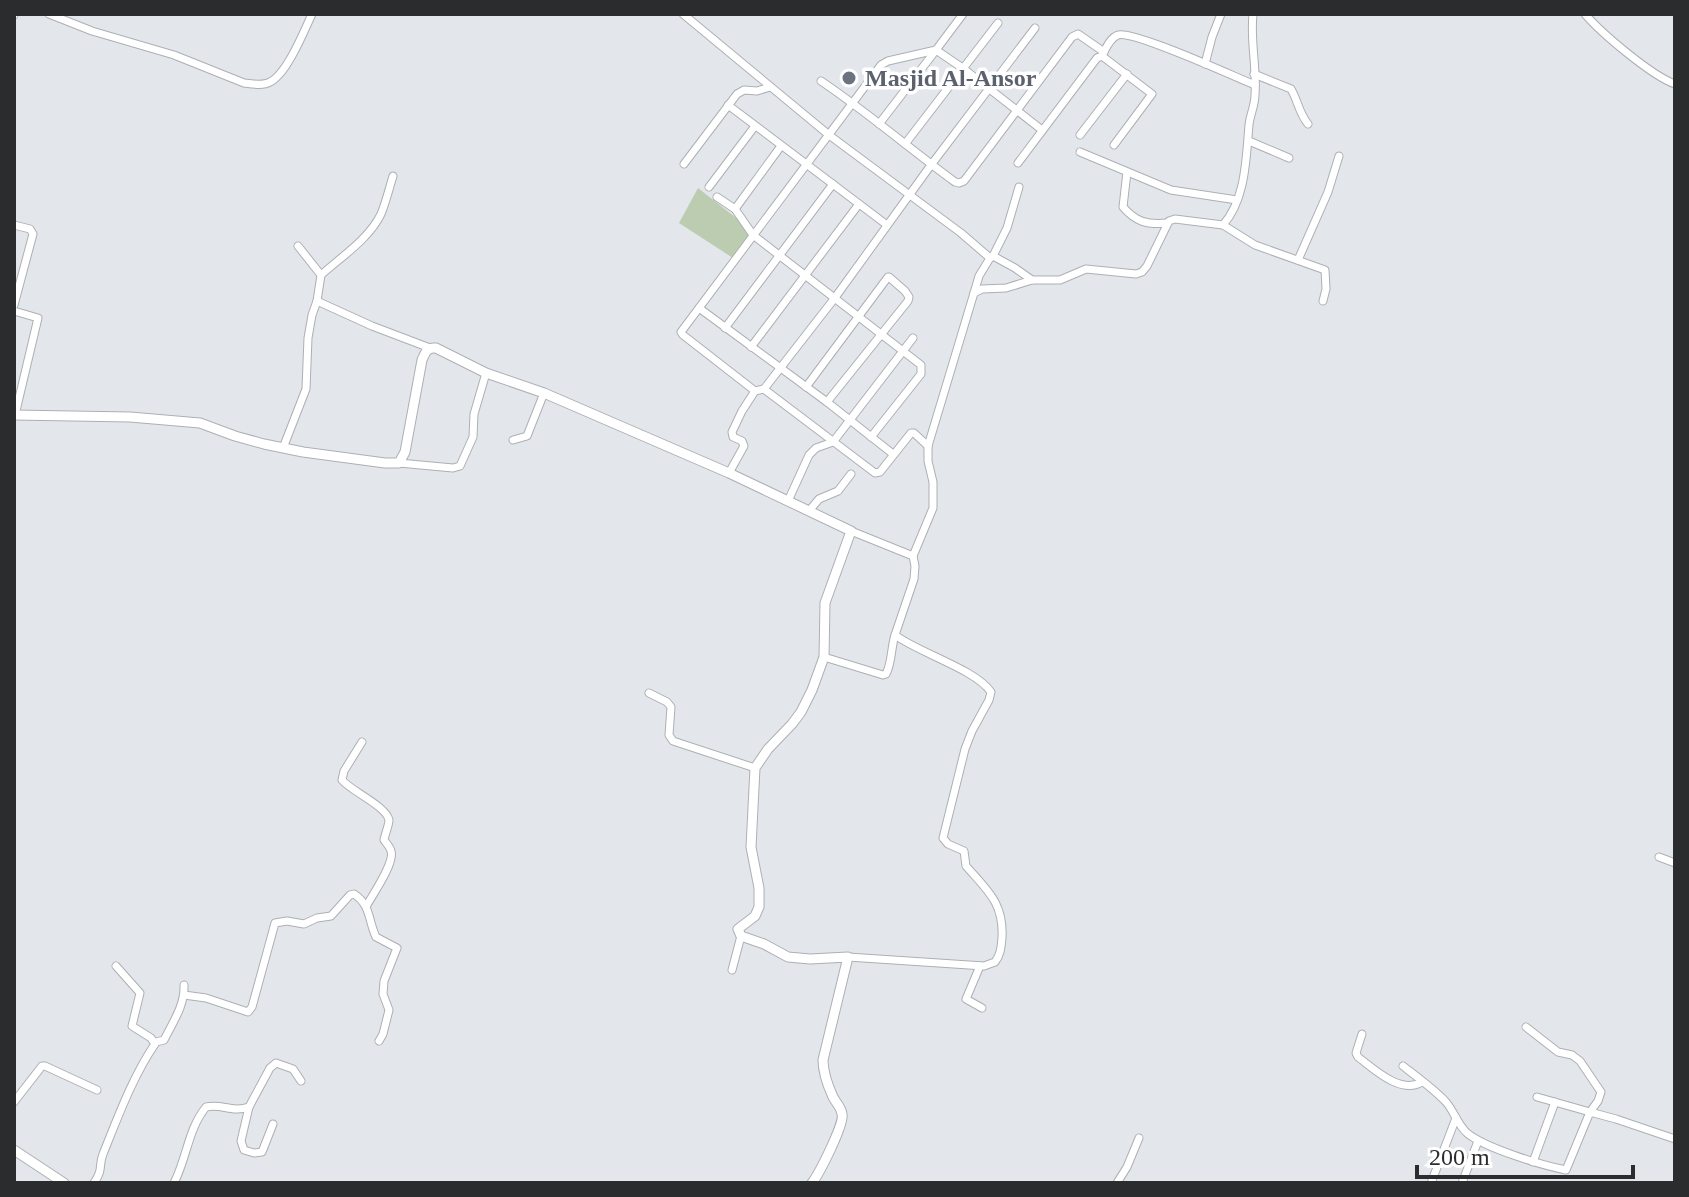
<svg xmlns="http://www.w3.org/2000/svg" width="1689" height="1197" font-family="'Times New Roman',serif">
  <rect width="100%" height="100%" fill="#e3e7ec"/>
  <!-- green -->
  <path fill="#bcccb0" d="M 698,188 L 754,232 L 733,258 L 679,223 Z"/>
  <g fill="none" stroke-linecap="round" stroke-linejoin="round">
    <!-- minor casing -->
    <g stroke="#acb0b4" stroke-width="9">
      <g id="minor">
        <path d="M 49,14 L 92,31 L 174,55 L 244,83 C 252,84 263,86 270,82 C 287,74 304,31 312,14"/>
        <path d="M 683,14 L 829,135 L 961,233 L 990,258 L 993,256 L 1015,268 L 1032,280"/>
        <path d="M 1585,14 C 1601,33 1652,76 1675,84"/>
        <path d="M 14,15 L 14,14"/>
        <path d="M 1103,54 C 1106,48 1110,38 1118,35 C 1133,30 1235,77 1255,85"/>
        <path d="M 1205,64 L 1212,37 L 1221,14"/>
        <path d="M 1254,74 L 1291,89 C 1298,101 1299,113 1308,124"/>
        <path d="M 821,81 C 867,112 910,149 955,182 L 959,183 L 964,181 L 1072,37 L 1078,34 L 1104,52"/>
        <path d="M 728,105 L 887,225"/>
        <path d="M 879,124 L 936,50 L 964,69 L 1042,130"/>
        <path d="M 1080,135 L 1127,74"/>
        <path d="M 1249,141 L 1289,158"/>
        <path d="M 905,144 L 998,23"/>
        <path d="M 1080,152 L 1171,190 L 1237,200"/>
        <path d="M 1018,163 L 1097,58 L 1102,56 L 1152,94 L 1114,145"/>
        <path d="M 684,164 L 737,94 L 744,90 L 757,91 L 770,87"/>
        <path d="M 1127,172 L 1123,207 C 1136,222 1147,225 1167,223"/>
        <path d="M 709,187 L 755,126"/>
        <path d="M 717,197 L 735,209 L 753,235 L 921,365 L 921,374 L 871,437"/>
        <path d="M 735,209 L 781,146"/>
        <path d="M 14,225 L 30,229 L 33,234 L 14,305"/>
        <path d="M 1223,225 L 1255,245 L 1325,270 L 1326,289 L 1323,301"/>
        <path d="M 298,246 L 321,275 L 317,301 L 372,326 L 430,348"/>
        <path d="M 993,256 L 1007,228 L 1019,187"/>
        <path d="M 1298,260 L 1328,192 L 1339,156"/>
        <path d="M 321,275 C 341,257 369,239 381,214 C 386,202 389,189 393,176"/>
        <path d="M 974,293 L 979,276 L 990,258"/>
        <path d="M 699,308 L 827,402 L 893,454"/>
        <path d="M 14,311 L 38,318 L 15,415"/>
        <path d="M 725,328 L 833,184"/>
        <path d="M 751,347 L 859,204"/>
        <path d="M 806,387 L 888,277 L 889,277 L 905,291 L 909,297 L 908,301 L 827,402"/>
        <path d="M 764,389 L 834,299 L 931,165 L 1035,28"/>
        <path d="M 513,440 L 527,436 L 544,393"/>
        <path d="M 928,446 L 914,433 L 911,433 L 880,472 L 875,473 L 764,389 L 755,391 L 683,335 L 681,332 L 881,65 L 888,61 L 936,50 L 963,14"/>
        <path d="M 283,448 L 306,389 L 308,338 L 312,315 L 317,301"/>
        <path d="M 399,463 L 453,468 L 460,466 L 473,437 L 474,414 L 486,373"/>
        <path d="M 729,473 L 744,446 L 742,441 L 733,437 L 732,432 L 742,411 L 755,391"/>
        <path d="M 788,501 L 809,455 L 816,448 L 833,442 L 913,338"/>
        <path d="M 809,511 L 819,499 L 838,491 L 851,474"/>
        <path d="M 851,531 L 913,556"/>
        <path d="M 824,657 L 883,675 L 886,674 C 892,663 891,647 895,635"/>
        <path d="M 649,693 L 667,702 L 671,707 L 669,735 L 673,741 L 755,768"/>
        <path d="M 362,742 L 344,771 L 342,780 C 351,791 386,806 389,820 C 389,825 385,834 384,840 C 387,844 390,847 391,851 C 395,863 373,894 367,905"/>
        <path d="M 1659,857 L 1675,863"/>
        <path d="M 848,957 L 984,966 L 995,962 C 1001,954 1001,947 1002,938 C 1004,903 987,890 966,866 L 964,851 L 948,844 L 943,838 L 965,749 L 972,731 L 989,700 L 991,692 C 975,669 919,653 895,635 L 914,579 L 915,566 L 913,556 L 933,508 L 933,482 L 928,461 L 928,446 L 974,293 L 982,289 L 1006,288 L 1032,280 L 1060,280 L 1086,269 L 1136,274 L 1142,272 L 1147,266 L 1169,221 L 1175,219 L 1223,225 C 1246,199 1246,158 1249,125 C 1250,115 1255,105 1255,95 C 1257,67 1250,41 1253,14"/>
        <path d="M 980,966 L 966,999 L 982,1008"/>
        <path d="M 732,970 L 741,936"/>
        <path d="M 184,995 L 206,998 L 248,1012 L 252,1007 L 275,923 L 287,921 L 304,924 L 317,918 L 331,916 L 350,895 L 354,894 C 371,905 368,920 376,937 L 397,948 L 384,981 L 383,994 L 389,1010 L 383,1034 L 379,1041"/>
        <path d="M 1526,1027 L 1558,1052 L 1572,1055 L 1580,1061 L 1601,1092 L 1598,1101 L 1590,1112 L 1537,1097"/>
        <path d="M 1362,1034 L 1356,1053 L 1358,1057 C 1374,1069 1401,1095 1422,1082"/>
        <path d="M 156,1042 L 164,1040 C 173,1022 185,1005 184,985"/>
        <path d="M 1403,1066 C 1417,1077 1434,1089 1446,1102 C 1454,1111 1457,1124 1467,1133 C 1485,1148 1541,1165 1566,1170 L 1590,1112 L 1616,1119 L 1675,1139"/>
        <path d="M 14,1102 L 42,1066 L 45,1066 L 97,1090"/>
        <path d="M 249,1107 L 241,1141 L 244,1150 L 254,1153 L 262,1152 L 273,1124"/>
        <path d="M 1533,1162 L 1555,1102"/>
        <path d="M 94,1183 C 104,1168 98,1167 103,1154 C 118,1117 133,1076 155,1044 L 151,1038 L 132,1026 L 140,993 L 116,966"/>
        <path d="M 174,1183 C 187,1158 188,1129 206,1107 C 221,1103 232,1113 249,1107 L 270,1068 L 276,1063 L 293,1069 L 301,1081"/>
        <path d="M 1117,1183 L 1127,1167 L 1139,1138"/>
        <path d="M 1431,1183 L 1456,1118"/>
        <path d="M 1462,1183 L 1478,1141"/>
      </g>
    </g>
    <!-- tertiary casing -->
    <g stroke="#acb0b4" stroke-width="11">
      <g id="tertiary">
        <path d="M 14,415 L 130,417 L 200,423 L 235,436 L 264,444 L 303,452 L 385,463 L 399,463 L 405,452 L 422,360 C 425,353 427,347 436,348 L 486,373 L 544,393 L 729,473 L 851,531 L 825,603 L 824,657 L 812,690 L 801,712 L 792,724 L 768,749 L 755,768 L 751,847 L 759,888 L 759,907 L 755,916 L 738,929 L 741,936 L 764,944 L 788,957 L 810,959 L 848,957 L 823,1060 C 823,1071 828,1086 833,1097 C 836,1103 841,1107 842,1114 C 845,1123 819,1174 812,1183"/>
        <path d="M 14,1150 L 64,1183"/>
      </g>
    </g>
    <!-- minor -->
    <use href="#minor" stroke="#fff" stroke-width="7"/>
    <!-- tertiary -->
    <use href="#tertiary" stroke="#fff" stroke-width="9"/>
  </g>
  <!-- markers -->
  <circle fill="#6b7280" stroke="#fff" stroke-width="3" cx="849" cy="78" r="8"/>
  <g text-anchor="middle" stroke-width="7" stroke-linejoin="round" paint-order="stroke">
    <!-- worship labels -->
    <g font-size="24" font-weight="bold" fill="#5b616d" stroke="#fff" text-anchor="start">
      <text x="865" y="86">Masjid Al-Ansor</text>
    </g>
  </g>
  <!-- border -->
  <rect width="1689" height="1197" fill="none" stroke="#2b2c2e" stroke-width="32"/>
  <!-- scale -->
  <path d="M1417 1165v12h216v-12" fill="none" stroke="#2b2c2e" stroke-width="4"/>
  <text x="1429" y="1165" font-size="24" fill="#2b2c2e" stroke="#ffffff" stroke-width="6" paint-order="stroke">200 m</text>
</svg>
